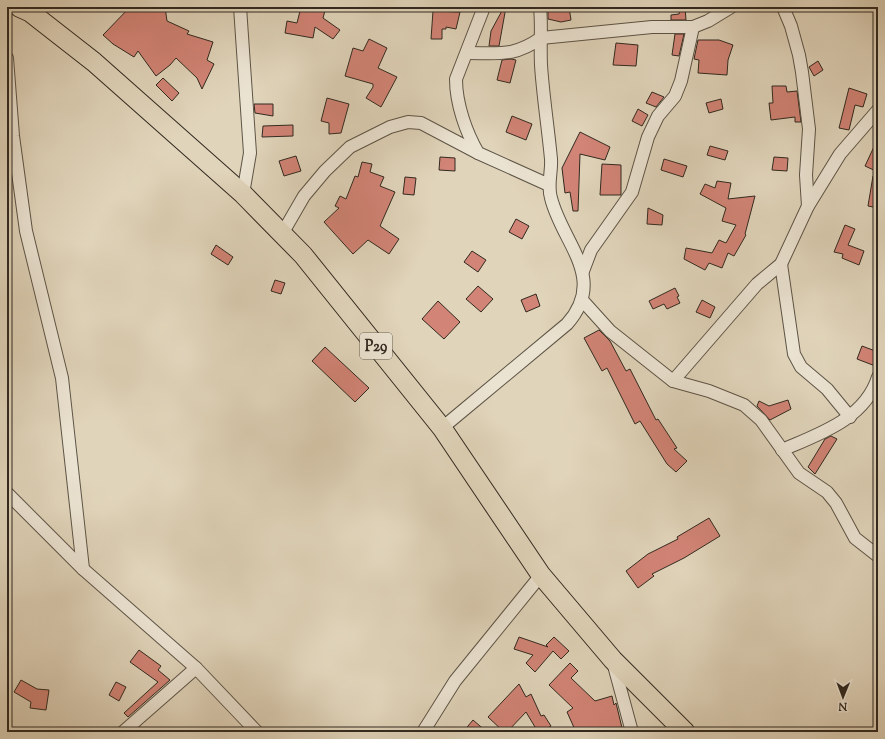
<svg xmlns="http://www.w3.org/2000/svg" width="885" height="739" font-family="'Sorts Mill Goudy',serif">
  <rect width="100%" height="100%" fill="#e0d4ba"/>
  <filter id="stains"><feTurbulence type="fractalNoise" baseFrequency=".005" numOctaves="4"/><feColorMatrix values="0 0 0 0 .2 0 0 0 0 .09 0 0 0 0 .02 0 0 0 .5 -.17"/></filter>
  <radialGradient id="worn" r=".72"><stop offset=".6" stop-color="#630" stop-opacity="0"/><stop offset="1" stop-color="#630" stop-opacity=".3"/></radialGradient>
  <!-- building -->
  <g fill="#d28476" stroke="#312920">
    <path d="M 130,7 L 165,7 L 167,21 L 189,31 L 187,34 L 213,42 L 207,60 L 214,64 L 202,89 L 197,78 L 176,58 L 170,65 L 156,76 L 138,51 L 134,57 L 113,44 L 103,35 Z"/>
    <path d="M 301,7 L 326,7 L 323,18 L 340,30 L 333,39 L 315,27 L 313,38 L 285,33 L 287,21 L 297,23 Z"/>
    <path d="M 504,7 L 506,7 L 499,46 L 489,46 L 491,31 Z"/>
    <path d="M 548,7 L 569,7 L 571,20 L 561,22 L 548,19 Z"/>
    <path d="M 681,7 L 685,7 L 686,20 L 671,20 L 671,15 L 679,14 Z"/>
    <path d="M 433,11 L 460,12 L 456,29 L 446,27 L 446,29 L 442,29 L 442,39 L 431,39 Z"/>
    <path d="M 675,34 L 684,34 L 679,56 L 672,55 Z"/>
    <path d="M 369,39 L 387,48 L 378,68 L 397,77 L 381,107 L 366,98 L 373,87 L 373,84 L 345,76 L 353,48 L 363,51 Z"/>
    <path d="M 698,40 L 719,40 L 733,45 L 728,60 L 727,75 L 698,73 L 699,60 L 694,59 Z"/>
    <path d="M 616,43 L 638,45 L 636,66 L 613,65 Z"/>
    <path d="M 511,59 L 516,60 L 510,83 L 497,80 L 502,60 Z"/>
    <path d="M 818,61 L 823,70 L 814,76 L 809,67 Z"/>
    <path d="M 163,78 L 179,93 L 172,101 L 156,85 Z"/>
    <path d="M 772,86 L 786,86 L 787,92 L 797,91 L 801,122 L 795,122 L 795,117 L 771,120 L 769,103 L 773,103 Z"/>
    <path d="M 849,88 L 867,94 L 863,107 L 855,105 L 849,130 L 839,128 Z"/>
    <path d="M 652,92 L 664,97 L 656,107 L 646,103 Z"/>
    <path d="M 327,98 L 349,104 L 341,133 L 329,134 L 329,123 L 321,121 Z"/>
    <path d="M 721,99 L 723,109 L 709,113 L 706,103 Z"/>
    <path d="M 254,104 L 273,104 L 273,116 L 255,113 Z"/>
    <path d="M 638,109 L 648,115 L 642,126 L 632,121 Z"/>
    <path d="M 512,116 L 532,124 L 526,140 L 506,132 Z"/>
    <path d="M 293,125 L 293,136 L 262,137 L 263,126 Z"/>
    <path d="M 580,132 L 610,147 L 605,160 L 580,154 L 578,211 L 573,211 L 570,192 L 565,193 L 562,168 Z"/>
    <path d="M 878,138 L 878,172 L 865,166 Z"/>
    <path d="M 710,146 L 728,151 L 725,160 L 707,155 Z"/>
    <path d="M 296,156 L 301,171 L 284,176 L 279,161 Z"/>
    <path d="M 440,157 L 455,158 L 455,171 L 439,170 Z"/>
    <path d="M 774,157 L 788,158 L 787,171 L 772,170 Z"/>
    <path d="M 664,159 L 687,166 L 683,177 L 661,170 Z"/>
    <path d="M 362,162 L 372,164 L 370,172 L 384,177 L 380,186 L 395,192 L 380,226 L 399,239 L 389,254 L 368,240 L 353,254 L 324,222 L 339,208 L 335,206 L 340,196 L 346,199 L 355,176 L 358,177 Z"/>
    <path d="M 602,164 L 621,165 L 621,195 L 600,195 Z"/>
    <path d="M 873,176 L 878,176 L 878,208 L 868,206 Z"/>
    <path d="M 405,177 L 416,178 L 414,195 L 403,194 Z"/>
    <path d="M 717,181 L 731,183 L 728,199 L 755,196 L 745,234 L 746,235 L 734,256 L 728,253 L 722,268 L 709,263 L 705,270 L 684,259 L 686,248 L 712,253 L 719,240 L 726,243 L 736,225 L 722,221 L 726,208 L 700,194 L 705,184 L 715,188 Z"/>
    <path d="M 648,208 L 663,215 L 662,225 L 647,224 Z"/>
    <path d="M 516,219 L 529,226 L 522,239 L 509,232 Z"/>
    <path d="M 845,225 L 855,229 L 848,245 L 864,251 L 859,265 L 842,258 L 843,254 L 834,252 Z"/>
    <path d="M 216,245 L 233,257 L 228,265 L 211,254 Z"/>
    <path d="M 472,251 L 486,260 L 478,272 L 464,262 Z"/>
    <path d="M 275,280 L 285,283 L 281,294 L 271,291 Z"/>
    <path d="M 478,286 L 493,299 L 481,312 L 466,299 Z"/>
    <path d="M 675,288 L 679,296 L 677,297 L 680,303 L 667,309 L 664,304 L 653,309 L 649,301 Z"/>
    <path d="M 536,294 L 540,306 L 526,312 L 521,300 Z"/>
    <path d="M 702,300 L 715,307 L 710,318 L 696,312 Z"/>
    <path d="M 438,301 L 460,322 L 444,339 L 422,319 Z"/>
    <path d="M 599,330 L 610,341 L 626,371 L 630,369 L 656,420 L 658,419 L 677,448 L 674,449 L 687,461 L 676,472 L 667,464 L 640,421 L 635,424 L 607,368 L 602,371 L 584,338 Z"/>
    <path d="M 862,346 L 878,352 L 878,367 L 857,359 Z"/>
    <path d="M 325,347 L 369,388 L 355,402 L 312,361 Z"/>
    <path d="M 788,400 L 791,409 L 770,420 L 757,406 L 759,401 L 769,406 Z"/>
    <path d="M 831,436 L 837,439 L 815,474 L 808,467 L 825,439 Z"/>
    <path d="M 709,518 L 720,536 L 684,558 L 652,574 L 654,576 L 638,588 L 626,571 L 648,554 L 678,539 L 677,537 Z"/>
    <path d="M 519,637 L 548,647 L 546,645 L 554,637 L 569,651 L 561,659 L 553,651 L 535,672 L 526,663 L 533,655 L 514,649 Z"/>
    <path d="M 139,650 L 161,666 L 158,670 L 170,680 L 128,717 L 124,713 L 158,682 L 130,662 Z"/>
    <path d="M 570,663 L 578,671 L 571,678 L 595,701 L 612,696 L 614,705 L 616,703 L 623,732 L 576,732 L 567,712 L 573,708 L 549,685 Z"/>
    <path d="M 21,680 L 37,689 L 49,690 L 46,710 L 30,708 L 31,702 L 14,692 Z"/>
    <path d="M 116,682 L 126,687 L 119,701 L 109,695 Z"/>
    <path d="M 519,684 L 526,697 L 531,694 L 541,716 L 544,715 L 551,726 L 542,732 L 538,732 L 526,712 L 507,732 L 504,732 L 488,717 Z"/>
    <path d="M 473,720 L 487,732 L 463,732 Z"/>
  </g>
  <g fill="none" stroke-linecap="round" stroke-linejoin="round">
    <!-- street casing -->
    <g stroke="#5d5446" stroke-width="14">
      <g id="street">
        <path d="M 240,7 L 250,153 L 243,194"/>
        <path d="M 484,7 L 456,79 C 456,104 466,132 478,153 L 549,185"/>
        <path d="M 783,7 L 791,26 L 799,55 L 802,72 L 809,129 L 806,175 L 808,206"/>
        <path d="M 467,53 C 499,53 514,57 541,38 L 652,27 L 693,27 L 708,21 L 731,7"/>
        <path d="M 7,58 L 13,136 L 26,231 L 62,378 L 83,569"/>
        <path d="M 282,234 L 304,196 L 325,171 L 350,147 L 390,127 L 408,122 L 421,123 L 478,153"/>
        <path d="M 781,264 L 794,354 L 801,367 L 827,389 L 850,417"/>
        <path d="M 583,271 L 591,250 L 632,192 L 648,137 L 658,116 L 675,96 L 681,81 L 693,27"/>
        <path d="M 582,300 L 610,331 L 673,381 L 709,391 L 744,405 L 761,420 L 799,473 L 827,492 L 836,503 L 855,538 L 878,556"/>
        <path d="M 673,381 L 757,284 L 781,264 L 808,206 L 840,154 L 878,110"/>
        <path d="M 442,428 L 567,324 C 608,278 562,243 551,198 C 547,185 552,172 551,159 C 548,127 543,96 541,65 C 540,46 542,26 540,7"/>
        <path d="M 782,450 C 819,434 865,419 878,377"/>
        <path d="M 7,493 L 83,569 L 196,668 L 257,732"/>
        <path d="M 613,662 L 632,732"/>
        <path d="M 123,732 L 196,668"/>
        <path d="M 423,732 L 455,681 L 541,575"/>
      </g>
    </g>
    <!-- primary casing -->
    <g stroke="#312920" stroke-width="21">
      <path id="primary" d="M 19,7 L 30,12 L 94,62 L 243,194 L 303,255 L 442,428 L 541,575 L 613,660 L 685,732"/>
    </g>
    <!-- street -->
    <use href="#street" stroke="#ebe3d2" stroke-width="12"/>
    <!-- primary -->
    <use href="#primary" stroke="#e0d4ba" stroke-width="19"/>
  </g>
  <g text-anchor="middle" stroke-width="3" stroke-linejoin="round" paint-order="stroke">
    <!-- shield labels -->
    <rect fill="#ebe3d2" stroke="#696155" stroke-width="1" x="360" y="333" width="32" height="26" rx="3"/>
    <g font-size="15" font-weight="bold" fill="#312920">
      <text x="376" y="351">P29</text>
    </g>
  </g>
  <!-- margin -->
  <rect width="885" height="739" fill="none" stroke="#e0d4ba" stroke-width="24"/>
  <rect x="8" y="8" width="869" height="723" fill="none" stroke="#312920" stroke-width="2"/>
  <rect x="12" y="12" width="861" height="715" fill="none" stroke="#312920"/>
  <!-- north arrow -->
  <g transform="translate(843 697) rotate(181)" stroke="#ebe3d2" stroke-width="3" paint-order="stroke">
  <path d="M0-3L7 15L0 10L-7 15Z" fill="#312920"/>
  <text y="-6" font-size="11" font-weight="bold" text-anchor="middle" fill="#312920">N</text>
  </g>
  <rect width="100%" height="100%" filter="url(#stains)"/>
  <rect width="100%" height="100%" fill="url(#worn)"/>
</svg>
